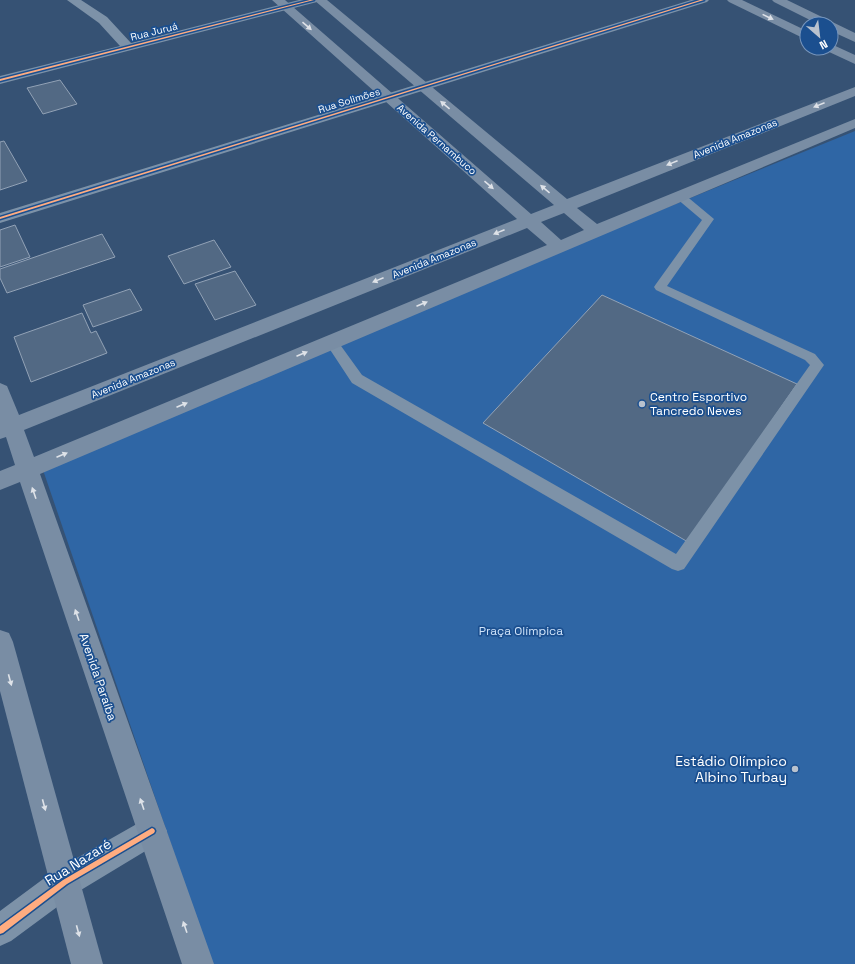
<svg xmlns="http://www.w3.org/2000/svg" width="855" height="964" font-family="'Space Grotesk',sans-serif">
  <rect width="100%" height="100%" fill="#365274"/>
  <!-- green -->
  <path fill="#2f66a5" d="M 855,131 L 855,964 L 212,964 L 43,470 L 602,234 Z"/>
  <!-- building -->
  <g fill="#526984" stroke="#92a2b6">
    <path d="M 60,80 L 77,104 L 43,114 L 27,88 Z"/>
    <path d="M 4,141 L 27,181 L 0,190 L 0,142 Z"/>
    <path d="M 15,225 L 30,257 L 0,267 L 0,230 Z"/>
    <path d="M 102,234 L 115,257 L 7,293 L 0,278 L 0,269 Z"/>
    <path d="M 214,240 L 231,267 L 184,284 L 168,256 Z"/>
    <path d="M 235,271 L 256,305 L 215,320 L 195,284 Z"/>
    <path d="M 130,289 L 142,310 L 93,327 L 83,305 Z"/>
    <path d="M 602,295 L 797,384 L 688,542 L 483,423 Z"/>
    <path d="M 82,313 L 91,333 L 96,331 L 107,353 L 31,382 L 14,337 Z"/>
  </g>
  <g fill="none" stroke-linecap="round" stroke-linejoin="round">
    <!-- lane -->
    <path fill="#7d92a8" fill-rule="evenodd" d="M 680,193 L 684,194 L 714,219 L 667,286 L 815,354 L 824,365 L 684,569 L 678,571 L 672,569 L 352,383 L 325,342 L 326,339 L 331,337 L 336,339 L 362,375 L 676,554 L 810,365 L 805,360 L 656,290 L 654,287 L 656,284 L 702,220 L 676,198 L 675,196 L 676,194 Z"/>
    <!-- street -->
    <g fill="#7d92a8" fill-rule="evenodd">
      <path d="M 67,0 L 81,0 L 107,17 L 131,43 L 299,0 L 319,0 L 317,2 L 0,84 L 0,76 L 120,46 L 99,23 Z"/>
      <path d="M 691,0 L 709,0 L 707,2 L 0,223 L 0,213 Z"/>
      <path d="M 152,816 L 162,821 L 167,831 L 162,841 L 76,893 L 11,941 L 0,946 L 0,911 L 54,871 L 142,821 Z"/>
    </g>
    <!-- secondary -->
    <g fill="#798da4" fill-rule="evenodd">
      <path d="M 272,0 L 285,0 L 531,214 L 554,205 L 314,0 L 327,0 L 567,199 L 855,87 L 855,96 L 577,208 L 597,224 L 855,119 L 855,128 L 40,474 L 214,964 L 182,964 L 20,482 L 0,490 L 0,471 L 15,465 L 6,437 L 0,439 L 0,383 L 7,386 L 19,415 L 517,219 ZM 564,213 L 584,230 L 561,240 L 541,222 ZM 527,228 L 547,245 L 34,457 L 24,430 Z"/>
      <path d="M 727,0 L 742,0 L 807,31 L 807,40 L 729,2 Z"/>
      <path d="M 772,0 L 787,0 L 855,33 L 855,42 L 831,31 L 831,24 L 818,24 L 774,2 Z"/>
      <path d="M 831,44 L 855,55 L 855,64 L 827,51 L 825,48 L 831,48 Z"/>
      <path d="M 0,630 L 9,633 L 13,642 L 103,964 L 71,964 L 0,691 Z"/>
    </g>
    <!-- cycleway casing -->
    <g stroke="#1b4f8f" stroke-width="3">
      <g id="cycleway">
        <path d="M 310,0 L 314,0 L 0,81 L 0,79 Z"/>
        <path d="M 700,0 L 704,0 L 0,219 L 0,217 Z"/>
        <path d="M 152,828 L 154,829 L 155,831 L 154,833 L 67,884 L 3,933 L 0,934 L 0,926 L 63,880 Z"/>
      </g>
    </g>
    <!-- cycleway -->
    <use href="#cycleway" fill="#ffac80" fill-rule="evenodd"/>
  </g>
  <!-- one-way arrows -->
  <defs><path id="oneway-solid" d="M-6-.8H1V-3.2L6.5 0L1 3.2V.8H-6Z"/></defs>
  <g fill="#dee2e8">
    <use href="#oneway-solid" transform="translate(768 17) rotate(26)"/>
    <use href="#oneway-solid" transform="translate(307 26) rotate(41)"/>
    <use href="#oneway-solid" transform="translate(445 105) rotate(-140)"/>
    <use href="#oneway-solid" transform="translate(819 105) rotate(158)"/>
    <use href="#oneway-solid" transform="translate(672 163) rotate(158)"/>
    <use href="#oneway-solid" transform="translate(489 185) rotate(41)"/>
    <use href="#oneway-solid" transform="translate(545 189) rotate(-140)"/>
    <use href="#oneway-solid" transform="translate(499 232) rotate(158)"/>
    <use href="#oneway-solid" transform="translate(378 280) rotate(158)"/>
    <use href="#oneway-solid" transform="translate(422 304) rotate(-23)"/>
    <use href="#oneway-solid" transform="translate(302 354) rotate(-23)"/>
    <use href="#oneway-solid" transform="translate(182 405) rotate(-23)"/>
    <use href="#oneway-solid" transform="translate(62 455) rotate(-23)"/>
    <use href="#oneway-solid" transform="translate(34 493) rotate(-109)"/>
    <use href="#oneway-solid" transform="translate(77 615) rotate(-109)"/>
    <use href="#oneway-solid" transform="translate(10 680) rotate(75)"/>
    <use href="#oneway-solid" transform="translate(142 804) rotate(-109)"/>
    <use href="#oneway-solid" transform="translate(44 805) rotate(75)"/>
    <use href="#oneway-solid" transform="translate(185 927) rotate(-109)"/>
    <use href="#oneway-solid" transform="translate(78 931) rotate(75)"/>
  </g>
  <!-- markers -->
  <g fill="#b9c2ce" stroke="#1b4f8f" stroke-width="1.5">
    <circle cx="642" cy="404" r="4"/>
    <circle cx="795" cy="769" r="4"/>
  </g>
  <g text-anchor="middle" stroke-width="3.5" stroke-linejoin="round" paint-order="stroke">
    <!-- far-street labels -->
    <g font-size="10" fill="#fff" stroke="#1b4f8f">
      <text transform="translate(154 31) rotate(-14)" y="4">Rua Juruá</text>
      <text transform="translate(349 100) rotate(-17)" y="4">Rua Solimões</text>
      <text transform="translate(735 138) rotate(-22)" y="4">Avenida Amazonas</text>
      <text transform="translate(437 139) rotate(41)" y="4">Avenida Pernambuco</text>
      <text transform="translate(434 258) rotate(-22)" y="4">Avenida Amazonas</text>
      <text transform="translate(133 378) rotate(-22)" y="4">Avenida Amazonas</text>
    </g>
    <!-- poi labels -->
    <g font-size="12" fill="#fff" stroke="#1b4f8f" text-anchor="start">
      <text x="650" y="401">Centro Esportivo<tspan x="650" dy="14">Tancredo Neves</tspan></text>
    </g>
    <!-- park labels -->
    <g font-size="12" fill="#cfe3fa" stroke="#1b4f8f">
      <text x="521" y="635">Praça Olímpica</text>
    </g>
    <!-- street labels -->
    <g font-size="12" fill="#fff" stroke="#1b4f8f">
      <text transform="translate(98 677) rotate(71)" y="4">Avenida Paraíba</text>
    </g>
    <!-- near-poi labels -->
    <g font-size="14" fill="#fff" stroke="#1b4f8f" text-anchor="end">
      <text x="787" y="766">Estádio Olímpico<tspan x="787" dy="16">Albino Turbay</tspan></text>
    </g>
    <!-- near-street labels -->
    <g font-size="14" fill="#fff" stroke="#1b4f8f">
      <text transform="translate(78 862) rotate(-32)" y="5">Rua Nazaré</text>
    </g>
  </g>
  <!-- north arrow -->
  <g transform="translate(819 36) rotate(152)"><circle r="19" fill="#1b4f8f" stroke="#7695bc"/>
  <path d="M0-3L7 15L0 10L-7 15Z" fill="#b9c2ce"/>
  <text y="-6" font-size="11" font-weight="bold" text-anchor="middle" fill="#ffffff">N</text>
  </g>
</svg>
